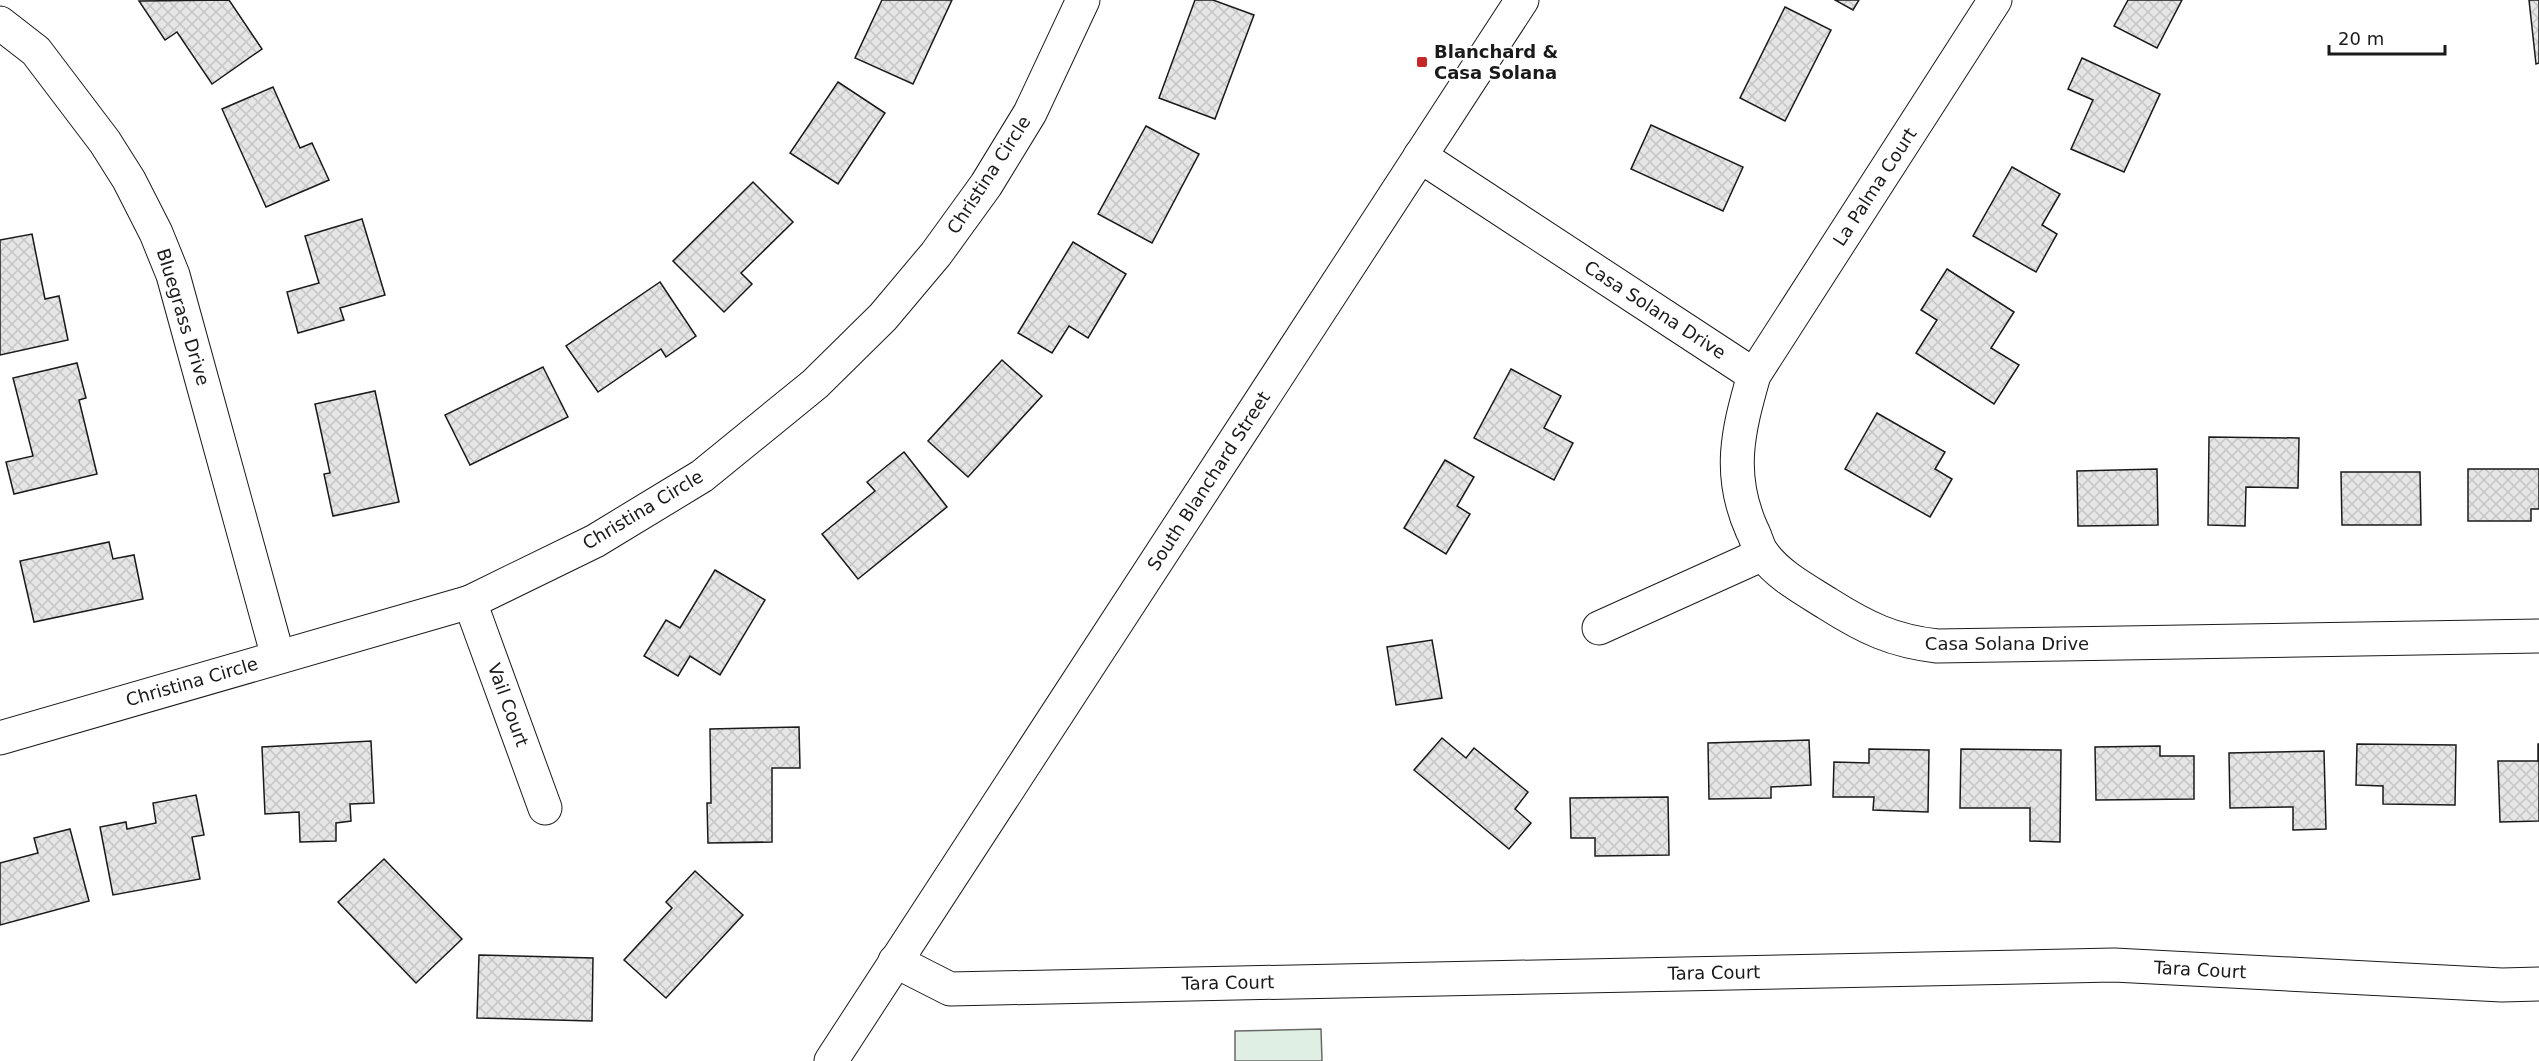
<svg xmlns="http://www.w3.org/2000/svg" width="2539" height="1061" font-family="'DejaVu Sans',sans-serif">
  <defs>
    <pattern id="building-cross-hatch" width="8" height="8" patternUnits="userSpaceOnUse" patternTransform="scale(1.5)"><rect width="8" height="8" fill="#e6e6e6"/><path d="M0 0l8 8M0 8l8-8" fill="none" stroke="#c5c5c5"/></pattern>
  </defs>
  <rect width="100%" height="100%" fill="#fff"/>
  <!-- pitch -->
  <path fill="#e0efe3" stroke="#6a6a6a" stroke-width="1.5" d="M 1321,1029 L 1322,1061 L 1235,1061 L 1235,1031 Z"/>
  <!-- building -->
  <g fill="url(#building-cross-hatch)" stroke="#1a1a1a" stroke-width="1.5">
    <path d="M 229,0 L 262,49 L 212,84 L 177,32 L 165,40 L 139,1 Z"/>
    <path d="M 882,0 L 952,0 L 913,84 L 855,58 Z"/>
    <path d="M 1195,0 L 1213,0 L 1254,15 L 1215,119 L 1159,98 Z"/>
    <path d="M 1835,0 L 1859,0 L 1853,10 Z"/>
    <path d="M 2128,0 L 2182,0 L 2157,48 L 2114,26 Z"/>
    <path d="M 2529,0 L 2539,0 L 2539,63 L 2536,64 Z"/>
    <path d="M 1785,7 L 1831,30 L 1785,121 L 1740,98 Z"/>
    <path d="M 2082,58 L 2160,94 L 2124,172 L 2071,149 L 2093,100 L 2068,89 Z"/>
    <path d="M 838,82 L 885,113 L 838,184 L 790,153 Z"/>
    <path d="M 273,87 L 300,148 L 312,143 L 329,180 L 266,207 L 222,109 Z"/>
    <path d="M 1651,125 L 1743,167 L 1723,211 L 1631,169 Z"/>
    <path d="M 1146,126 L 1199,154 L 1152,243 L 1098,214 Z"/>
    <path d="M 2012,167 L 2060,194 L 2042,225 L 2057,234 L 2036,272 L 1973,236 Z"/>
    <path d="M 753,182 L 793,222 L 741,273 L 752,284 L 724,312 L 673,261 Z"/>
    <path d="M 362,219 L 385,295 L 340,308 L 344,320 L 298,333 L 287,292 L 319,283 L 305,236 Z"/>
    <path d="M 32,234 L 45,299 L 59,296 L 68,340 L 0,355 L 0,240 Z"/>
    <path d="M 1073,242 L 1126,274 L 1088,338 L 1069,326 L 1052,353 L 1018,333 Z"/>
    <path d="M 1947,269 L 2014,312 L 1991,348 L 2019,365 L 1994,404 L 1916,353 L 1937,320 L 1921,310 Z"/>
    <path d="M 660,282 L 696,336 L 666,357 L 661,349 L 598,392 L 566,346 Z"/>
    <path d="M 1002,360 L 1042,396 L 968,477 L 928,441 Z"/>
    <path d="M 77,363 L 86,398 L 79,400 L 97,474 L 14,494 L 6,462 L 33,456 L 13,378 Z"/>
    <path d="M 543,367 L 568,417 L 470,465 L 445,415 Z"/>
    <path d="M 1511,369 L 1561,396 L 1544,428 L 1573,443 L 1554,480 L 1474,438 Z"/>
    <path d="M 375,391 L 399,502 L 333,516 L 324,474 L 330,473 L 315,404 Z"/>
    <path d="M 1877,413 L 1945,452 L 1935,469 L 1952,479 L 1930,517 L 1845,469 Z"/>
    <path d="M 2209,437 L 2299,438 L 2298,488 L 2246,487 L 2245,526 L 2208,525 Z"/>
    <path d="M 904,452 L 947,507 L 858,579 L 822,534 L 875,491 L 867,482 Z"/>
    <path d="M 1445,460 L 1474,477 L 1457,506 L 1470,514 L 1446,554 L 1404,528 Z"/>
    <path d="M 2157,469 L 2158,525 L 2078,526 L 2077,471 Z"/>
    <path d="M 2468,469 L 2539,469 L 2539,509 L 2531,509 L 2531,521 L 2468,521 Z"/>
    <path d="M 2341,472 L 2420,472 L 2421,525 L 2342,525 Z"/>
    <path d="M 109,542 L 113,559 L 134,555 L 143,599 L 34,622 L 20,561 Z"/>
    <path d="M 715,570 L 765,600 L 720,675 L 690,656 L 678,676 L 644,656 L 666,620 L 680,628 Z"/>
    <path d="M 1432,640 L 1442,698 L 1396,705 L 1387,647 Z"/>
    <path d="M 799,727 L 800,768 L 772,768 L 772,842 L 708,843 L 707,803 L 711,803 L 710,729 Z"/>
    <path d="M 1442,738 L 1466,758 L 1474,748 L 1528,792 L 1515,809 L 1531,823 L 1509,849 L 1414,770 Z"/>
    <path d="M 1809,740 L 1811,785 L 1771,787 L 1771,798 L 1709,799 L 1708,743 Z"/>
    <path d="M 371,741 L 374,803 L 350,804 L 351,821 L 336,823 L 336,841 L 300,842 L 299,812 L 265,814 L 262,747 Z"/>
    <path d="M 2357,744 L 2456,745 L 2455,805 L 2383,804 L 2383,786 L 2356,785 Z"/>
    <path d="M 2538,744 L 2539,744 L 2539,821 L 2500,822 L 2498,761 L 2538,761 Z"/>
    <path d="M 2160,746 L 2160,756 L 2194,756 L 2194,799 L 2096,800 L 2095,747 Z"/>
    <path d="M 1869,749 L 1929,750 L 1928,812 L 1873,810 L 1874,797 L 1833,797 L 1834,762 L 1869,763 Z"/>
    <path d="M 1961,749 L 2061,750 L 2060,842 L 2030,841 L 2030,808 L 1960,808 Z"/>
    <path d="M 2324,751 L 2326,829 L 2293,830 L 2293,807 L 2230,808 L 2229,753 Z"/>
    <path d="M 196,795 L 204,835 L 192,837 L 200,879 L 113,895 L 100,827 L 126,822 L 127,829 L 156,823 L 153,803 Z"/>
    <path d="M 1668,797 L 1669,855 L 1595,856 L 1595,838 L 1571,838 L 1570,798 Z"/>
    <path d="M 70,829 L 89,901 L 0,925 L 0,863 L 38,853 L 34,838 Z"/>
    <path d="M 384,859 L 462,939 L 416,983 L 338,902 Z"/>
    <path d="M 695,871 L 743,915 L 666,998 L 624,960 L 672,908 L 666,902 Z"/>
    <path d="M 479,955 L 593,958 L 592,1021 L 477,1018 Z"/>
  </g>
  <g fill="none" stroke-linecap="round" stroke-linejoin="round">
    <!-- street casing -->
    <g stroke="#1a1a1a" stroke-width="35">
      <g id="street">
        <path d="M 1995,0 L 1754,375 C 1738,431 1727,474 1752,530 C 1756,537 1758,548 1763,554 C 1779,576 1806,590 1828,604 C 1866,628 1893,641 1937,646 L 2539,636"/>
        <path d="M 0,23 L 36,51 L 105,142 L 129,180 L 156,233 L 173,275 L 278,657"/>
        <path d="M 1420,156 L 1754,375"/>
        <path d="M 470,602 L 545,808"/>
        <path d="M 1599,628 L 1763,554"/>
        <path d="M 0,738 L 470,602 L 595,541 L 702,476 L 815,384 L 883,317 L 936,254 L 986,185 L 1030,113 L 1083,0"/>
        <path d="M 895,961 L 950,989 L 2114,965 L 2502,985 L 2539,984"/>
        <path d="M 831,1061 L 1522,0"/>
      </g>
    </g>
    <!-- street -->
    <use href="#street" stroke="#fff" stroke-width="33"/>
  </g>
  <!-- markers -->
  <rect fill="#c62828" stroke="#fff" stroke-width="2" x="1416" y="56" width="12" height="12" rx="3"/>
  <g text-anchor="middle" stroke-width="4.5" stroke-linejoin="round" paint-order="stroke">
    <!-- poi labels -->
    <g font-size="18" font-weight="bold" fill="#1a1a1a" stroke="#fff" text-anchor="start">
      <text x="1434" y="58">Blanchard &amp;<tspan x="1434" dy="21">Casa Solana</tspan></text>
    </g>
    <!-- street labels -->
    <g font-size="18" fill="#1a1a1a" stroke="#fff">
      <text transform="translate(989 175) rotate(-57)" y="6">Christina Circle</text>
      <text transform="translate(1875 187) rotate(-57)" y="6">La Palma Court</text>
      <text transform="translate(1655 310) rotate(33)" y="6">Casa Solana Drive</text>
      <text transform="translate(183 317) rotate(73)" y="6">Bluegrass Drive</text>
      <text transform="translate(1209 481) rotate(-57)" y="6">South Blanchard Street</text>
      <text transform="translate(643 510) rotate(-31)" y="6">Christina Circle</text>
      <text x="2007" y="650">Casa Solana Drive</text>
      <text transform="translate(192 682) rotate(-16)" y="6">Christina Circle</text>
      <text transform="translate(508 705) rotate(70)" y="6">Vail Court</text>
      <text transform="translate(2200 970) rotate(3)" y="6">Tara Court</text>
      <text transform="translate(1714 973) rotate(-1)" y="6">Tara Court</text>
      <text transform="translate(1228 983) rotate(-1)" y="6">Tara Court</text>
    </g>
  </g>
  <!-- scale -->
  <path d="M2329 45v9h116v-9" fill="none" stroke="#1a1a1a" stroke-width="3"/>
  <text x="2338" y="45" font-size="18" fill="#1a1a1a" stroke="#ffffff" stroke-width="4.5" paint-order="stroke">20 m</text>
</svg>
